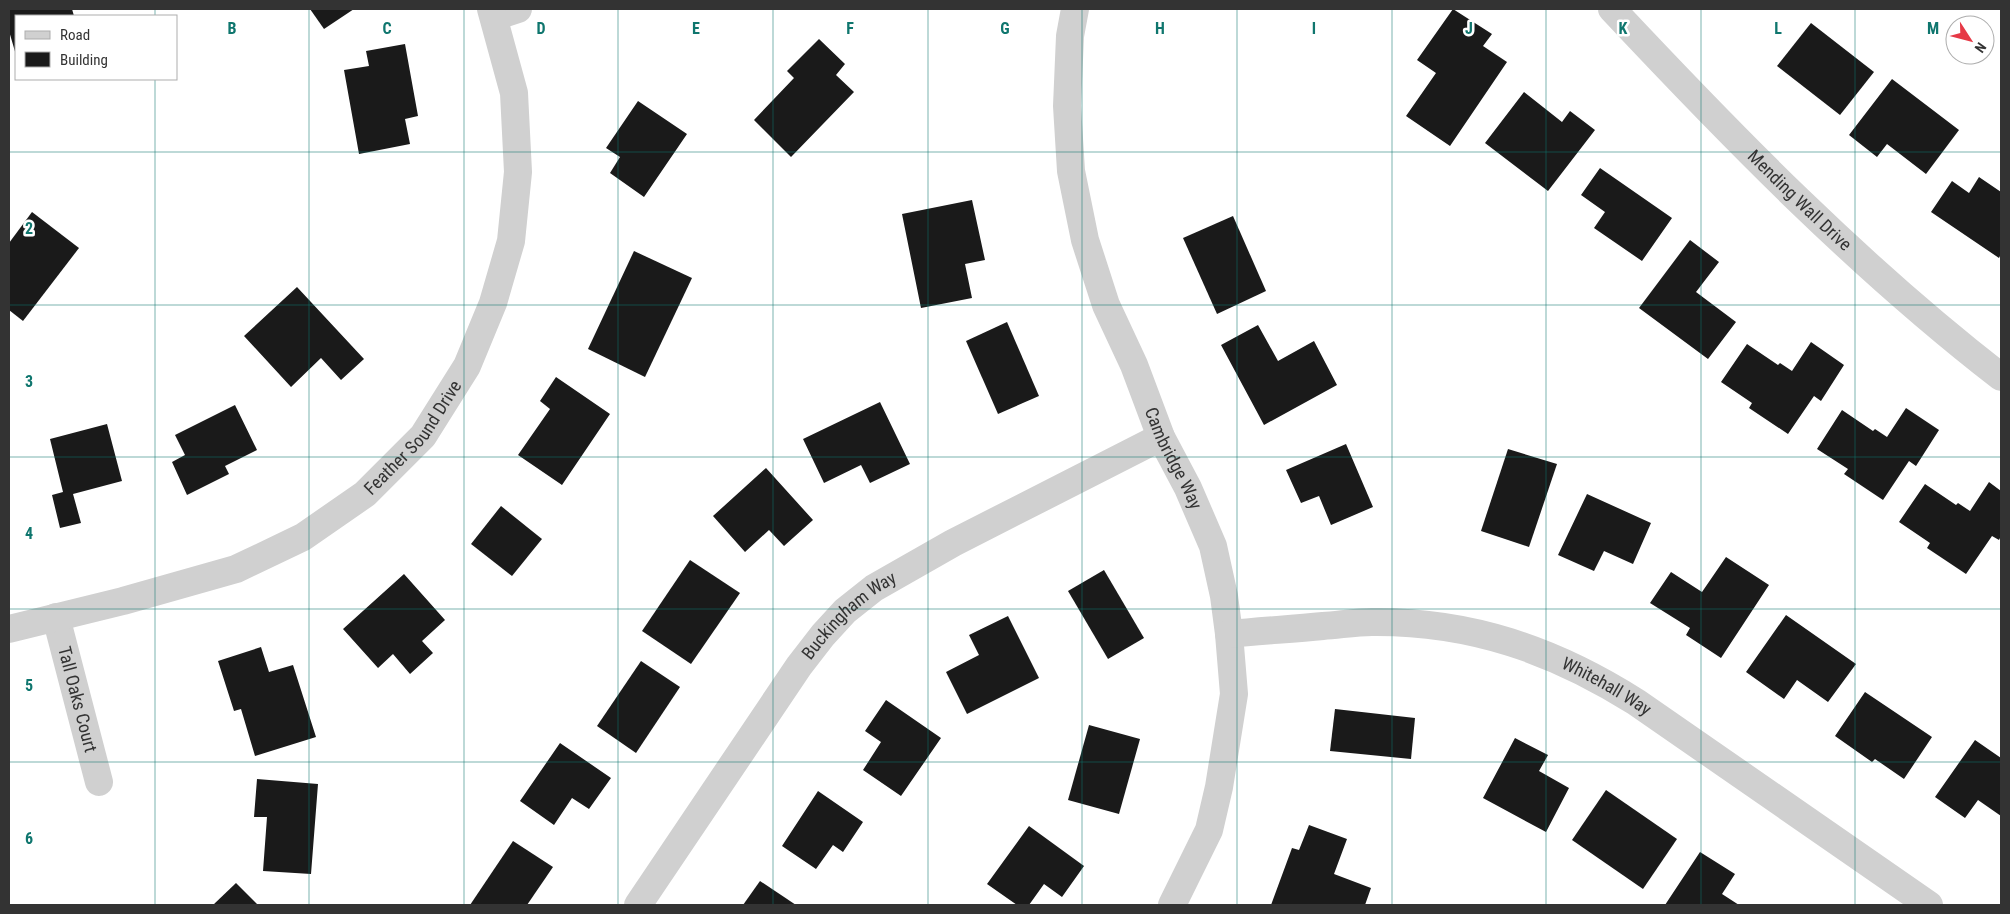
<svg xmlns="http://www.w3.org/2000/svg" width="2010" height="914" font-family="'Roboto Condensed',sans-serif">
  <rect width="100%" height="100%" fill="#fff"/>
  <!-- building -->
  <g fill="#1a1a1a">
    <path d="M 9,9 L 72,9 L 74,16 L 16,16 L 16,55 L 9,31 Z"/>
    <path d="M 310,9 L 354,9 L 324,29 Z"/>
    <path d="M 1453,9 L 1492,34 L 1483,46 L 1507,62 L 1450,146 L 1406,116 L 1436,73 L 1417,60 Z"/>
    <path d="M 1811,23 L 1874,72 L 1840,115 L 1777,66 Z"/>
    <path d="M 819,39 L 845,64 L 836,75 L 854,92 L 791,157 L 754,120 L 794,78 L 787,71 Z"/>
    <path d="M 405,44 L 418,116 L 405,119 L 410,144 L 359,154 L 344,70 L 369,66 L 366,51 Z"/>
    <path d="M 1892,79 L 1959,130 L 1926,174 L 1887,144 L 1877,157 L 1849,135 Z"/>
    <path d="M 1524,92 L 1562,122 L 1570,111 L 1595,130 L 1548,191 L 1485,143 Z"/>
    <path d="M 638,101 L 687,134 L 644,197 L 610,173 L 620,157 L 606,148 Z"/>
    <path d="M 1600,168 L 1672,218 L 1642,261 L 1594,228 L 1605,212 L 1581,195 Z"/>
    <path d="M 1979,177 L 2001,192 L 2001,254 L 1999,258 L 1931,212 L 1952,181 L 1969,193 Z"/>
    <path d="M 972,200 L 985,260 L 965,264 L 972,298 L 921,308 L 902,214 Z"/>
    <path d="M 32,212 L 79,248 L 23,321 L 9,310 L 9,243 Z"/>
    <path d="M 1233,216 L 1266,291 L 1217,314 L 1183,238 Z"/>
    <path d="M 1690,240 L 1719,262 L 1696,292 L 1736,322 L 1708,359 L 1639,308 Z"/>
    <path d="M 634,251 L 692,278 L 645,377 L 588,349 Z"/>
    <path d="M 297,287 L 364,359 L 341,380 L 321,358 L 291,387 L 244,336 Z"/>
    <path d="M 1007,322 L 1039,396 L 998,414 L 966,341 Z"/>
    <path d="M 1258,325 L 1278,361 L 1314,341 L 1337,385 L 1264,425 L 1221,345 Z"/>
    <path d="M 1811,342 L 1844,365 L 1821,401 L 1814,396 L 1788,434 L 1749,408 L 1752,403 L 1721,382 L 1747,344 L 1778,365 L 1780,363 L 1792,371 Z"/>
    <path d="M 556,377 L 610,414 L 562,485 L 518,455 L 550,409 L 540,401 Z"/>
    <path d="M 880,402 L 910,464 L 870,483 L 861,465 L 824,483 L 803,439 Z"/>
    <path d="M 235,405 L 257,450 L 225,466 L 229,474 L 187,495 L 172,462 L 185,455 L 175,435 Z"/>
    <path d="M 1906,408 L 1939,430 L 1916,466 L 1909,461 L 1883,500 L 1844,474 L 1848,469 L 1817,449 L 1842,410 L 1873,431 L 1875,429 L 1887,437 Z"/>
    <path d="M 107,424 L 122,481 L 73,494 L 81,523 L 60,528 L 52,495 L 63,492 L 50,439 Z"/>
    <path d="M 1346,444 L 1373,507 L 1331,525 L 1319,496 L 1301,503 L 1286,470 Z"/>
    <path d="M 1508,449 L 1557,464 L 1529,547 L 1481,531 Z"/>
    <path d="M 766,468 L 813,520 L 784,546 L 769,530 L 745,552 L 713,516 Z"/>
    <path d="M 1989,482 L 2001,491 L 2001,536 L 1999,540 L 1992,536 L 1966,574 L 1927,548 L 1930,543 L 1899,522 L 1925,484 L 1956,505 L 1958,503 L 1970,511 Z"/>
    <path d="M 1587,494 L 1651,523 L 1633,564 L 1604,551 L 1594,571 L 1558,555 Z"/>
    <path d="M 501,506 L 542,539 L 512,576 L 471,544 Z"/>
    <path d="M 1726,557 L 1769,585 L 1721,658 L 1686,635 L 1690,628 L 1650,603 L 1671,572 L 1702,592 Z"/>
    <path d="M 690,560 L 740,593 L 691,664 L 642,631 Z"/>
    <path d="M 1104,570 L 1144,638 L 1108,659 L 1068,591 Z"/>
    <path d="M 404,574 L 445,620 L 422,641 L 433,653 L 410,674 L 393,654 L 378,668 L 343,629 Z"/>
    <path d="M 1786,615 L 1856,664 L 1828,702 L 1797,680 L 1784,699 L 1746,672 Z"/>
    <path d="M 1008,616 L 1039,678 L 967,714 L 946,672 L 979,655 L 969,635 Z"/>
    <path d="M 261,647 L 269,672 L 293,665 L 316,737 L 255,756 L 241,709 L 234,711 L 218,661 Z"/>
    <path d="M 641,661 L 680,687 L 636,753 L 597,726 Z"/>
    <path d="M 1865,692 L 1932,737 L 1904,779 L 1875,759 L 1872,762 L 1835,736 Z"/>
    <path d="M 886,700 L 941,738 L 901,796 L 863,770 L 881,742 L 865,731 Z"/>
    <path d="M 1335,709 L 1415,718 L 1411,759 L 1330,751 Z"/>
    <path d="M 1089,725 L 1140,739 L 1119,814 L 1068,800 Z"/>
    <path d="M 1515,738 L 1548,755 L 1539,771 L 1569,788 L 1546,832 L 1483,798 Z"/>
    <path d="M 1975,740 L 2001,758 L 2001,816 L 1978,800 L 1965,818 L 1935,797 Z"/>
    <path d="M 560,743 L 611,778 L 589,809 L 572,798 L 554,825 L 520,801 Z"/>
    <path d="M 257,779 L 318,784 L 311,874 L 263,871 L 267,817 L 254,817 Z"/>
    <path d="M 1606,790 L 1677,839 L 1643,889 L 1572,840 Z"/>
    <path d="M 818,791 L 863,822 L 843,852 L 833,845 L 816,869 L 782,846 Z"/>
    <path d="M 1309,825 L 1347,839 L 1334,874 L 1371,888 L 1365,905 L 1271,905 L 1292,848 L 1299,850 Z"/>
    <path d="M 1029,826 L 1084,866 L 1062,897 L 1044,884 L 1029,905 L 1017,905 L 987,884 Z"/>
    <path d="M 513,841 L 553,867 L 527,905 L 470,905 Z"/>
    <path d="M 1700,852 L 1735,874 L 1722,894 L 1739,905 L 1665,905 Z"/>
    <path d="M 760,881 L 796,905 L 743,905 Z"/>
    <path d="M 236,883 L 258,905 L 213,905 Z"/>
  </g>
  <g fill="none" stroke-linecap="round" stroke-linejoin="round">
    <!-- minor -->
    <g stroke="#d0d0d0" stroke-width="28">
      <path id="s1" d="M 1075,9 L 1070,36 L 1067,106 L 1071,171 L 1085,240 L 1106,305 L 1134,365 L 1161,437 L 1188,488 L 1213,546 L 1224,596 L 1229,634 L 1234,694 L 1219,787 L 1209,830 L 1172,905"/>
      <path id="s2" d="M 1612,9 C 1734,139 1860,268 2001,377"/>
      <path d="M 494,17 L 518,9"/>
      <path id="s3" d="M 56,617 L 99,782"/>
      <path id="s4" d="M 9,629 L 123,601 L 236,569 L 303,537 L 365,494 L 423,436 L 467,366 L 493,303 L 511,241 L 518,172 L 514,93 L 491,9"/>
      <path id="s5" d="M 1229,634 C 1260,631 1291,629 1323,626 C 1339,625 1356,622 1372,622 C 1470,621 1554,650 1636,702 L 1929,905"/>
      <path id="s6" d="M 638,905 L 799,666 L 823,635 L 845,611 L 874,588 L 953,543 L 1161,437"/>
    </g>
  </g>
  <!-- grid -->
  <path fill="none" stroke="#0f766e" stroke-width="1" stroke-opacity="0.55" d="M 155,9 L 155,16M 309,9 L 309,905M 464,9 L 464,905M 618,9 L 618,905M 773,9 L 773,905M 928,9 L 928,905M 1082,9 L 1082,905M 1237,9 L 1237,905M 1392,9 L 1392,905M 1546,9 L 1546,905M 1701,9 L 1701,905M 1855,9 L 1855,905M 155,79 L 155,905M 9,152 L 2001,152M 9,305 L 2001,305M 9,457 L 2001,457M 9,609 L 2001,609M 9,762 L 2001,762"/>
  <g text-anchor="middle" stroke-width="5" stroke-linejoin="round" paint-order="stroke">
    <!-- street labels -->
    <g font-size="18" fill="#333" stroke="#fff">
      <text dy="6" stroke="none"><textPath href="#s2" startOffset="268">Mending Wall Drive</textPath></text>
      <text dy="6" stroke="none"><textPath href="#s4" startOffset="459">Feather Sound Drive</textPath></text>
      <text dy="6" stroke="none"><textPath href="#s1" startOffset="469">Cambridge Way</textPath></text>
      <text dy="6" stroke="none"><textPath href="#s6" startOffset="360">Buckingham Way</textPath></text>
      <text dy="6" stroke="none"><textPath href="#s5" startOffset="390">Whitehall Way</textPath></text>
      <text dy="6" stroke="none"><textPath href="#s3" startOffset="85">Tall Oaks Court</textPath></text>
    </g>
  </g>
  <g font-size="16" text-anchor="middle" font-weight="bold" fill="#0f766e" stroke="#fff" stroke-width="5" stroke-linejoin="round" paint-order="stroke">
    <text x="232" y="34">B</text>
    <text x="387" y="34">C</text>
    <text x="541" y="34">D</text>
    <text x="696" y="34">E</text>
    <text x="850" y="34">F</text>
    <text x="1005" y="34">G</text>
    <text x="1160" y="34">H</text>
    <text x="1314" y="34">I</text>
    <text x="1469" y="34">J</text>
    <text x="1623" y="34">K</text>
    <text x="1778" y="34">L</text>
    <text x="1933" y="34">M</text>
    <text x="29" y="234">2</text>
    <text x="29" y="387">3</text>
    <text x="29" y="539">4</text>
    <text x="29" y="691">5</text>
    <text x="29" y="844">6</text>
  </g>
  <!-- border -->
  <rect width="2010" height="914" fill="none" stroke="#333333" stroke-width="20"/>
  <!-- legend -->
  <rect x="15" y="15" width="162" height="65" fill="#ffffff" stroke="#adadad"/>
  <rect x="25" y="31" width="25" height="8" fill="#d0d0d0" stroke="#adadad"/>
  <text x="60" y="40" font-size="15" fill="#333333">Road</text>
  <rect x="25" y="52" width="25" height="15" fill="#1a1a1a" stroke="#adadad"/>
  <text x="60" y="65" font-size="15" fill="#333333">Building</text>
  <!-- north arrow -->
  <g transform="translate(1970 40) rotate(126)"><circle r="24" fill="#ffffff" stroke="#adadad"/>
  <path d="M0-4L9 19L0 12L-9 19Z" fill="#e63946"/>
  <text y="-8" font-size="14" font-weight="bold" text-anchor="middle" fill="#333333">N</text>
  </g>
</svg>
